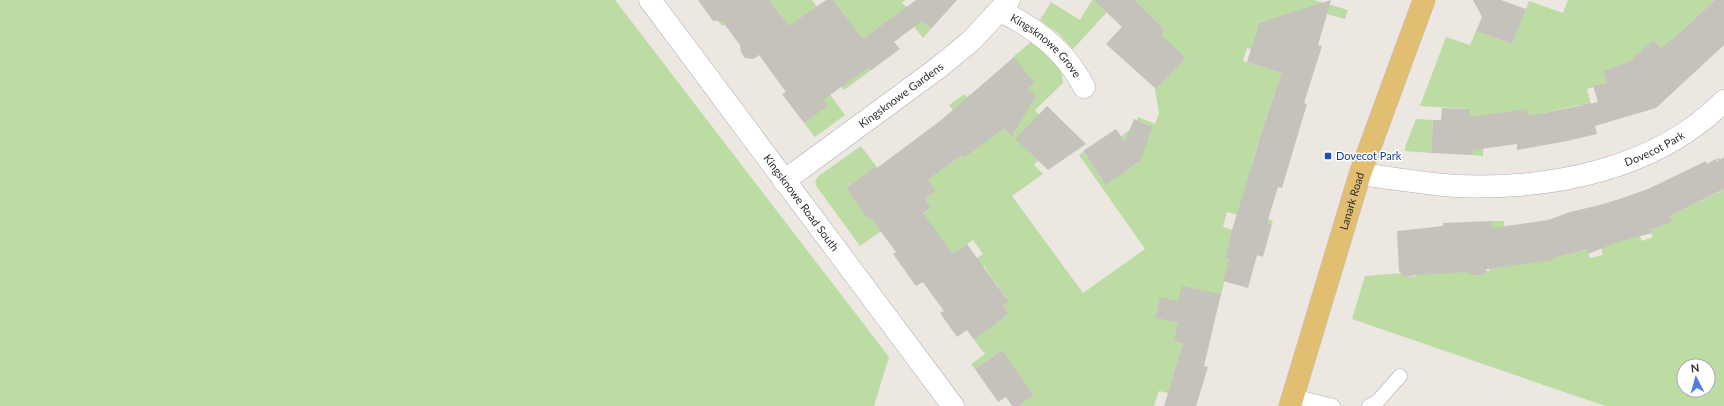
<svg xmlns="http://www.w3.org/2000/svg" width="1724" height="406" font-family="Lato,sans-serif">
  <rect width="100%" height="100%" fill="#ece7e1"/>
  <!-- green -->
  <g fill="#bcdca4" fill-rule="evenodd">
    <path d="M 0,0 L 615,0 L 889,357 L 874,406 L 0,406 Z"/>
    <path d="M 747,0 L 812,0 L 832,27 L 846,17 L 833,0 L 905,0 L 902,3 L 931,29 L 923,38 L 911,23 L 852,47 L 870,71 L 844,90 L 829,70 L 818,78 L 845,115 L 815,137 L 804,123 L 827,106 L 802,71 L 798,38 L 772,4 L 722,26 L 718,21 Z"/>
    <path d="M 1092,0 L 1118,0 L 1073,49 L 1059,34 L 1040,20 L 1051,2 L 1080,20 Z"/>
    <path d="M 1134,0 L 1314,0 L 1348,10 L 1345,19 L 1327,14 L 1325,22 L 1289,28 L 1265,21 L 1259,23 L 1255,35 L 1272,55 L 1247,48 L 1243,61 L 1287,74 L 1275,92 L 1265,120 L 1295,131 L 1288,151 L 1258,143 L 1245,189 L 1268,219 L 1273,221 L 1272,224 L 1227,212 L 1223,227 L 1233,230 L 1225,258 L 1229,259 L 1221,296 L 1191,288 L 1187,304 L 1159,301 L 1156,313 L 1160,319 L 1178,323 L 1183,343 L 1168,393 L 1159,391 L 1154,406 L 1018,406 L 1034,395 L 1002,350 L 975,369 L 971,364 L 985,354 L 974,340 L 1009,314 L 1003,306 L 1009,302 L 984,266 L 936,300 L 929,291 L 983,254 L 973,240 L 949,257 L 915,219 L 931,208 L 925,199 L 936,191 L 928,180 L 962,155 L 964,158 L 979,146 L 949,105 L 965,94 L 967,97 L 970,94 L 994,127 L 1005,109 L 1035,83 L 1013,57 L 1031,42 C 1045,51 1063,65 1063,83 L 1035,110 L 1040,116 L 1017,140 L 1038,161 L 1034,165 L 1043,174 L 1012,196 L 1083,293 L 1145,249 L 1079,155 L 1083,152 L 1106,184 L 1139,162 L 1121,137 L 1129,130 L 1149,138 L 1153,127 L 1137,120 L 1138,117 L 1155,124 L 1159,113 L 1155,90 L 1186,58 L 1176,49 L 1171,54 L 1155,40 L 1165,30 L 1148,14 L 1116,21 Z"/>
    <path d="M 1568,0 L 1715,0 L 1662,49 L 1653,40 L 1639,53 L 1647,63 L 1624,64 L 1603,71 L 1607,83 L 1587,89 L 1591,105 L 1580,105 L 1537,114 L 1539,129 L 1485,115 L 1483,156 L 1472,155 L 1474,123 L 1469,122 L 1470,109 L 1420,106 L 1446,37 L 1470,45 L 1476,31 L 1512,44 L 1529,1 L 1563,13 Z"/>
    <path d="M 1416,119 L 1433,120 L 1431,153 L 1405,151 L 1405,147 Z"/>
    <path d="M 861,146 L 876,166 L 846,188 L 868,218 L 898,197 L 909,211 L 860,246 L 817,187 C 814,182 816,178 820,175 Z"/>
    <path d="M 1719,158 L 1724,164 L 1724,406 L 1605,406 L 1352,319 L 1365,276 L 1402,273 L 1405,277 L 1415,276 L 1417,273 L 1489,271 L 1489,264 L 1494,264 L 1491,221 L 1504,221 L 1506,254 L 1553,260 L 1550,236 L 1573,228 L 1579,251 L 1587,249 L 1590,258 L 1603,255 L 1601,246 L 1610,244 L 1600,205 L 1616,200 C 1622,216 1636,225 1642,241 L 1653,237 L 1650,230 L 1673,222 L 1670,216 L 1721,191 L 1723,172 L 1716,159 ZM 1684,366 L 1708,366 L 1708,390 L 1684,390 Z"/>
  </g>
  <!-- building -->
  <g fill="#c5c2bc">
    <path d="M 698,0 L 769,0 L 789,26 L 826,0 L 833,0 L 863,39 L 916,0 L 957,0 L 931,29 L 922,21 L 894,42 L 900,49 L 870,71 L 868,68 L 823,100 L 828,106 L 804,123 L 782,94 L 786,92 L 759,55 L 754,59 L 745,58 L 741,52 L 740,45 L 722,21 L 713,21 Z"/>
    <path d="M 1094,0 L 1134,0 L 1165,30 L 1161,35 L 1186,58 L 1156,89 L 1106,44 L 1122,27 Z"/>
    <path d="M 1331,0 L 1318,45 L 1322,46 L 1304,103 L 1307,104 L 1282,188 L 1278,187 L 1267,223 L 1272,224 L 1263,257 L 1257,255 L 1248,288 L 1223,281 L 1229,259 L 1225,258 L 1232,230 L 1268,112 L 1282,73 L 1247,62 L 1259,23 Z"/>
    <path d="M 1473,0 L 1501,0 L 1526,9 L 1512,44 L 1476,31 L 1482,17 Z"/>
    <path d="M 1715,0 L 1724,0 L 1724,45 L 1656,108 L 1595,126 L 1597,134 L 1567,141 L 1517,150 L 1517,144 L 1473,150 L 1472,155 L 1431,153 L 1433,120 L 1441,120 L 1442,108 L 1470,109 L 1470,117 L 1527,109 L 1528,116 L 1598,102 L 1593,86 L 1607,83 L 1603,71 L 1629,62 L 1653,40 L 1661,48 L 1676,36 Z"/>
    <path d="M 1014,57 L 1035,83 L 1028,89 L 1036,96 L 1012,136 L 1004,128 L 964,158 L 962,155 L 928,180 L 936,191 L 925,199 L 931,208 L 923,213 L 953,254 L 967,244 L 1009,302 L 1003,306 L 1009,314 L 974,340 L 967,330 L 957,337 L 940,313 L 944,311 L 923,282 L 916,286 L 893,254 L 896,252 L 870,217 L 868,219 L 846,188 L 876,166 L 877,168 L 940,121 Z"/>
    <path d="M 1047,106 L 1086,144 L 1048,170 L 1015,139 Z"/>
    <path d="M 1134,119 L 1153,127 L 1140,161 L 1106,185 L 1083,151 L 1116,129 L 1125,142 Z"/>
    <path d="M 1724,157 L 1724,189 L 1670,216 L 1673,222 L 1650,230 L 1652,233 L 1621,241 L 1588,254 L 1587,249 L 1553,258 L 1554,260 L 1487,269 L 1483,275 L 1471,275 L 1468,272 L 1416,275 L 1405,277 L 1399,271 L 1397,231 L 1443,226 L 1443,223 L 1491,221 L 1492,228 L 1548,220 L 1570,212 L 1608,203 L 1648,189 L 1706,161 L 1707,164 L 1716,159 L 1717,162 Z"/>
    <path d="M 1182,286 L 1221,294 L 1204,366 L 1208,367 L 1196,406 L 1164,406 L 1183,343 L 1174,341 L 1178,323 L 1155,318 L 1160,297 L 1178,301 Z"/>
    <path d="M 1002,350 L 1034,395 L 1018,406 L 1012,406 L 1006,397 L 998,402 L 975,369 Z"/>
  </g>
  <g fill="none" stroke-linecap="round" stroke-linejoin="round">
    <!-- lane casing -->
    <g stroke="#adb0b7" stroke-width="15">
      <g id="lane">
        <path d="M 1293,396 L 1333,406"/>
        <path d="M 1369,406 L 1378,401 L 1400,376"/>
      </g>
    </g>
    <!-- street casing -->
    <g stroke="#adb0b7" stroke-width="23">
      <g id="street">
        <path id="s1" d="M 650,0 L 953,406"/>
        <path id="s2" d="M 1000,11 C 1036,28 1066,51 1084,87"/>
        <path id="s3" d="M 1360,174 C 1392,178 1424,184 1456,186 C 1549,190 1656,170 1724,101"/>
        <path id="s4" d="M 784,181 L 938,68 L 971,41 L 1009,0"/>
      </g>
    </g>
    <!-- primary casing -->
    <g stroke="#c4c4c4" stroke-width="23">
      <g id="primary">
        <path id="s5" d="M 1290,406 L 1360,174 L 1424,0"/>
      </g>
    </g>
    <!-- lane -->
    <use href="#lane" stroke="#fff" stroke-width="14"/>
    <!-- street -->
    <use href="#street" stroke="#fff" stroke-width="22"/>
    <!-- primary -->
    <use href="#primary" stroke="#e1be72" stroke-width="22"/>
  </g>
  <!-- markers -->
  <rect fill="#1a4fb4" stroke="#fff" stroke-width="1.5" x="1324" y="152" width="8" height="8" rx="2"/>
  <g text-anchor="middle" stroke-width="3" stroke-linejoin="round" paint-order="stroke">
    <!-- street labels -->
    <g font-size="11" fill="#2d2d2d" stroke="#fff">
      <text dy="4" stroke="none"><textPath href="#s2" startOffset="58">Kingsknowe Grove</textPath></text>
      <text dy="4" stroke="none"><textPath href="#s4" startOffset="145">Kingsknowe Gardens</textPath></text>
      <text dy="4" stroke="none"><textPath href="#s3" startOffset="301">Dovecot Park</textPath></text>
      <text dy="4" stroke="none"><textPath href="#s5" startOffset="214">Lanark Road</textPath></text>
      <text dy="4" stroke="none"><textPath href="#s1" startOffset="253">Kingsknowe Road South</textPath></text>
    </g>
    <!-- transit labels -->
    <g font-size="11" fill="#164399" stroke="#fff" text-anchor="start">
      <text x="1336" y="160">Dovecot Park</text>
    </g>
  </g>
  <!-- north arrow -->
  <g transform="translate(1696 378) rotate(354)"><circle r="19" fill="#ffffff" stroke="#ababab"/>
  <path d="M0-3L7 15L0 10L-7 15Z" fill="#567be5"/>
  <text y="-6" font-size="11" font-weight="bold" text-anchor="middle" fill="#2d2d2d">N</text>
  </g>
</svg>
